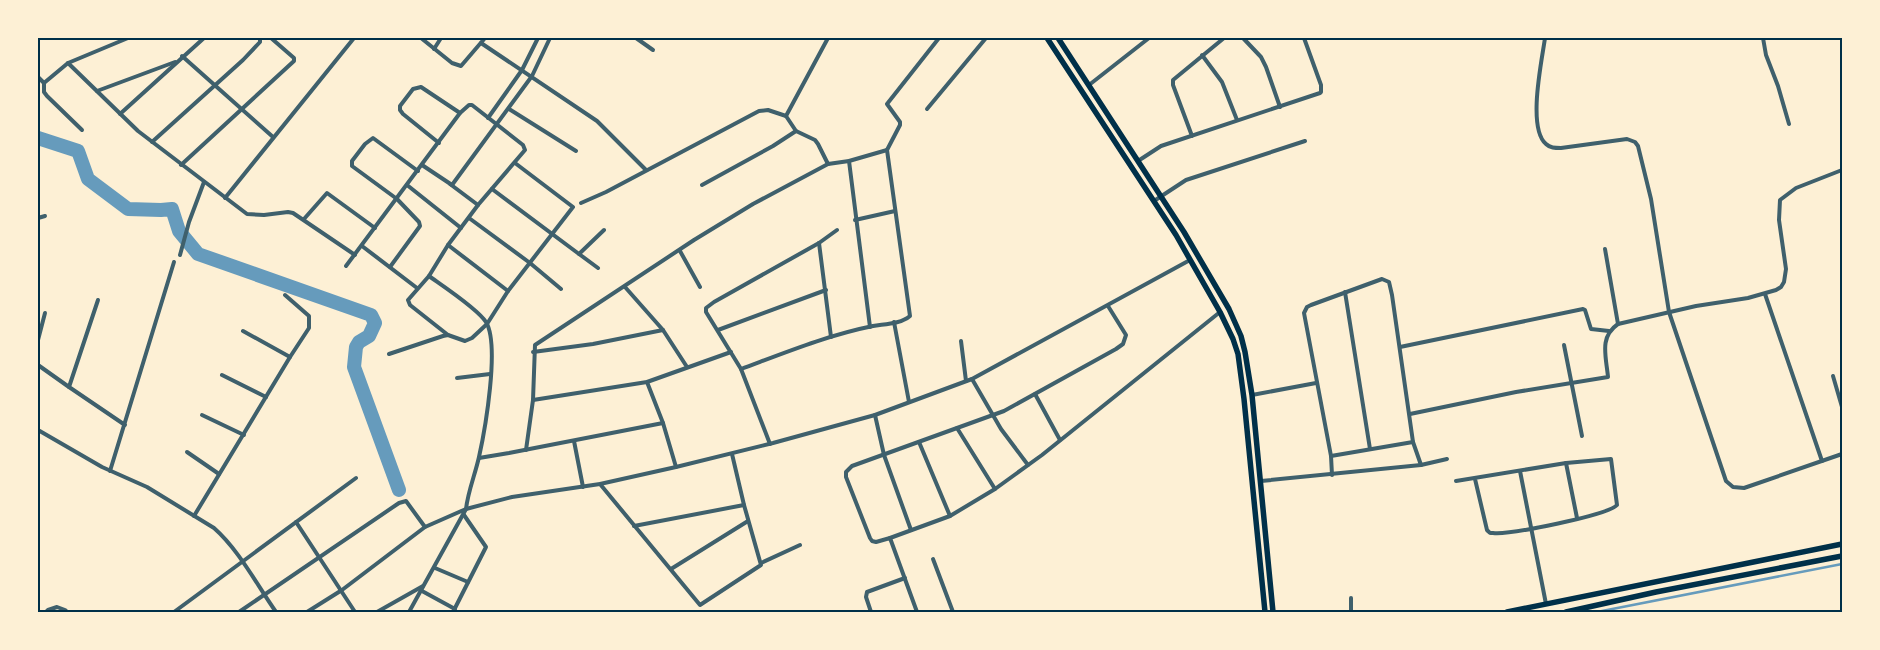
<svg xmlns="http://www.w3.org/2000/svg" width="1880" height="650" font-family="Poppins,sans-serif">
  <rect width="100%" height="100%" fill="#fdf0d5"/>
  <g fill="none" stroke-linecap="round" stroke-linejoin="round">
    <!-- stream -->
    <path stroke="#669bbc" stroke-width="2.5" d="M 1597,612 L 1842,564"/>
    <!-- river -->
    <path stroke="#669bbc" stroke-width="14" d="M 38,138 L 78,151 L 88,179 L 128,209 L 161,210 L 172,209 L 179,231 L 198,254 L 371,315 L 375,323 L 369,336 L 359,342 L 356,347 L 354,367 L 399,490"/>
    <!-- minor -->
    <g stroke="#3f606c" stroke-width="4">
      <path d="M 421,38 L 452,63 L 461,66 L 485,38"/>
      <path d="M 636,38 L 653,50"/>
      <path d="M 828,38 L 786,116 L 796,131 L 815,140 L 818,144 L 828,164 L 849,161 L 887,150"/>
      <path d="M 1243,38 L 1261,57 L 1266,67 L 1280,107"/>
      <path d="M 1545,38 C 1542,60 1527,128 1546,144 C 1550,148 1555,148 1561,148 L 1627,139 L 1635,142 L 1638,146 L 1651,199 L 1669,312 L 1726,481 L 1733,487 L 1744,488 L 1842,454"/>
      <path d="M 1763,38 L 1766,55 L 1778,86 L 1789,124"/>
      <path d="M 481,43 L 597,121 L 646,170"/>
      <path d="M 434,49 L 441,38"/>
      <path d="M 1202,55 L 1222,82 L 1237,120"/>
      <path d="M 182,56 L 273,137"/>
      <path d="M 68,63 L 138,131 L 247,214 L 264,215 L 288,212 L 293,213 L 355,255"/>
      <path d="M 38,77 L 44,83"/>
      <path d="M 1089,85 L 1149,38"/>
      <path d="M 97,91 L 175,62"/>
      <path d="M 509,109 L 576,151"/>
      <path d="M 927,109 L 986,38"/>
      <path d="M 120,114 L 204,38"/>
      <path d="M 488,118 L 522,70 L 538,38"/>
      <path d="M 82,130 L 47,96 L 44,92 L 44,83 L 68,63 L 128,38"/>
      <path d="M 1192,136 L 1173,85 L 1173,80 L 1224,38"/>
      <path d="M 152,142 L 243,60 L 260,42 L 260,38"/>
      <path d="M 439,143 L 403,114 L 400,110 L 400,106 L 413,89 L 421,87 L 460,113"/>
      <path d="M 849,161 L 870,327"/>
      <path d="M 1138,161 L 1161,146 L 1320,93 L 1321,92 L 1321,85 L 1304,38"/>
      <path d="M 181,165 L 294,61 L 294,58 L 271,38"/>
      <path d="M 422,165 L 452,185 L 532,76 L 550,38"/>
      <path d="M 450,184 L 478,205"/>
      <path d="M 407,185 L 461,228"/>
      <path d="M 702,185 L 773,146 L 796,131"/>
      <path d="M 492,189 L 579,254 L 604,230"/>
      <path d="M 225,198 L 354,38"/>
      <path d="M 1154,201 L 1186,180 L 1305,141"/>
      <path d="M 581,203 L 606,192 L 759,111 L 768,110 L 786,116"/>
      <path d="M 38,218 L 45,216"/>
      <path d="M 469,218 L 530,263 L 561,289"/>
      <path d="M 304,219 L 327,193 L 375,228"/>
      <path d="M 855,220 L 895,211"/>
      <path d="M 819,243 L 831,337"/>
      <path d="M 448,245 L 508,291"/>
      <path d="M 362,246 L 417,288"/>
      <path d="M 1605,249 L 1618,324"/>
      <path d="M 680,251 L 700,287"/>
      <path d="M 579,254 L 598,268"/>
      <path d="M 180,255 L 189,222 L 204,182"/>
      <path d="M 346,266 L 460,113 L 469,105 L 472,105 L 523,145 L 525,150 L 478,205 L 448,245 L 429,276 L 408,300 L 410,305 L 448,335"/>
      <path d="M 390,267 L 420,226 L 419,222 L 397,199 L 352,166 L 352,161 L 365,144 L 373,138 L 418,171"/>
      <path d="M 625,287 L 663,330 L 687,367"/>
      <path d="M 1345,292 L 1370,449"/>
      <path d="M 1765,294 L 1822,461"/>
      <path d="M 98,300 L 69,387 L 125,425"/>
      <path d="M 894,322 L 909,402"/>
      <path d="M 718,330 L 826,290"/>
      <path d="M 243,331 L 290,357"/>
      <path d="M 38,340 L 45,313"/>
      <path d="M 961,341 L 966,381"/>
      <path d="M 1564,345 L 1582,436"/>
      <path d="M 1400,347 L 1583,309 L 1585,310 L 1591,329 L 1609,331"/>
      <path d="M 533,352 L 593,344 L 663,330"/>
      <path d="M 389,354 L 443,336 L 448,335 L 465,341 L 472,338 L 487,324 L 508,291 L 573,207 L 515,163"/>
      <path d="M 38,365 L 69,387"/>
      <path d="M 741,369 C 784,353 828,335 873,326 C 884,324 901,324 910,316 L 887,150 L 900,125 L 900,122 L 887,104 L 939,38"/>
      <path d="M 222,375 L 266,397"/>
      <path d="M 1833,376 L 1842,407"/>
      <path d="M 457,378 L 490,374"/>
      <path d="M 972,379 L 1001,429 L 1028,465"/>
      <path d="M 647,382 L 663,423 L 676,467"/>
      <path d="M 1035,394 L 1060,440"/>
      <path d="M 1252,395 L 1316,383"/>
      <path d="M 533,400 L 647,382 L 731,352"/>
      <path d="M 1410,414 L 1516,392 L 1608,377 C 1606,356 1599,337 1618,324 L 1696,306 L 1748,298 L 1776,290 L 1781,287 L 1784,282 L 1786,269 L 1779,220 L 1780,200 L 1796,188 L 1842,170"/>
      <path d="M 202,415 L 244,435"/>
      <path d="M 875,415 L 884,455 L 911,530"/>
      <path d="M 957,428 L 995,489"/>
      <path d="M 38,430 L 102,467 L 147,487 L 214,528 C 239,550 257,585 276,612"/>
      <path d="M 574,441 L 583,487"/>
      <path d="M 919,442 L 950,516"/>
      <path d="M 770,444 L 741,369 L 706,312 L 706,308 L 714,302 L 819,243 L 837,230"/>
      <path d="M 526,450 L 533,400 L 535,345 L 694,240 L 753,204 L 828,164"/>
      <path d="M 187,452 L 219,474"/>
      <path d="M 1331,456 L 1413,442"/>
      <path d="M 479,458 L 509,453 L 663,423"/>
      <path d="M 1566,463 L 1577,518"/>
      <path d="M 110,471 L 174,262"/>
      <path d="M 1520,471 L 1546,604"/>
      <path d="M 1332,475 L 1331,456 L 1304,313 L 1307,307 L 1311,305 L 1382,279 L 1389,282 L 1392,295 L 1413,442 L 1421,465 L 1447,459"/>
      <path d="M 1261,481 L 1421,465"/>
      <path d="M 1456,481 L 1566,463 L 1611,459 L 1617,505 C 1608,515 1510,535 1493,533 C 1489,533 1490,533 1487,530 L 1475,479"/>
      <path d="M 600,484 L 700,605 L 761,565 L 744,505 L 732,454"/>
      <path d="M 194,516 L 290,357 L 309,328 L 309,316 L 285,295"/>
      <path d="M 296,522 L 355,612"/>
      <path d="M 634,526 L 744,505"/>
      <path d="M 890,538 L 950,516 L 995,489 L 1042,455 L 1220,312"/>
      <path d="M 933,559 L 953,612"/>
      <path d="M 761,563 L 800,545"/>
      <path d="M 435,568 L 468,582"/>
      <path d="M 671,569 L 748,521"/>
      <path d="M 422,591 L 455,609"/>
      <path d="M 1351,598 L 1351,612"/>
      <path d="M 46,612 L 48,610 L 57,607 L 65,610 L 67,612"/>
      <path d="M 174,612 L 356,478"/>
      <path d="M 239,612 L 399,503 L 406,501 L 425,527"/>
      <path d="M 307,612 L 342,590 L 425,527 L 466,509 L 512,497 L 600,484 L 676,467 L 773,443 L 875,415 L 972,379 L 1190,260"/>
      <path d="M 377,612 L 423,586"/>
      <path d="M 409,612 L 466,509 C 468,491 475,475 479,457 C 485,430 500,345 486,322 C 478,309 443,286 429,276"/>
      <path d="M 453,612 L 486,547 L 464,515"/>
      <path d="M 871,612 L 866,597 L 867,592 L 905,578"/>
      <path d="M 917,612 L 890,538 L 876,542 L 872,541 L 870,538 L 846,477 L 846,472 L 852,466 L 1004,411 L 1116,349 L 1123,344 L 1126,335 L 1108,306"/>
    </g>
    <!-- primary -->
    <g stroke="#003049" stroke-width="5.5">
      <path d="M 1047,38 L 1176,235 L 1220,312 L 1233,339 L 1238,354 L 1244,399 L 1265,612"/>
      <path d="M 1058,38 L 1184,232 L 1229,309 L 1241,336 L 1245,352 L 1252,395 L 1273,612"/>
      <path d="M 1507,612 L 1842,544"/>
      <path d="M 1566,612 L 1656,592 L 1842,556"/>
    </g>
  </g>
  <!-- border -->
  <rect width="1880" height="650" fill="none" stroke="#fdf0d5" stroke-width="78"/>
  <rect x="39" y="39" width="1802" height="572" fill="none" stroke="#003049" stroke-width="2"/>
</svg>
